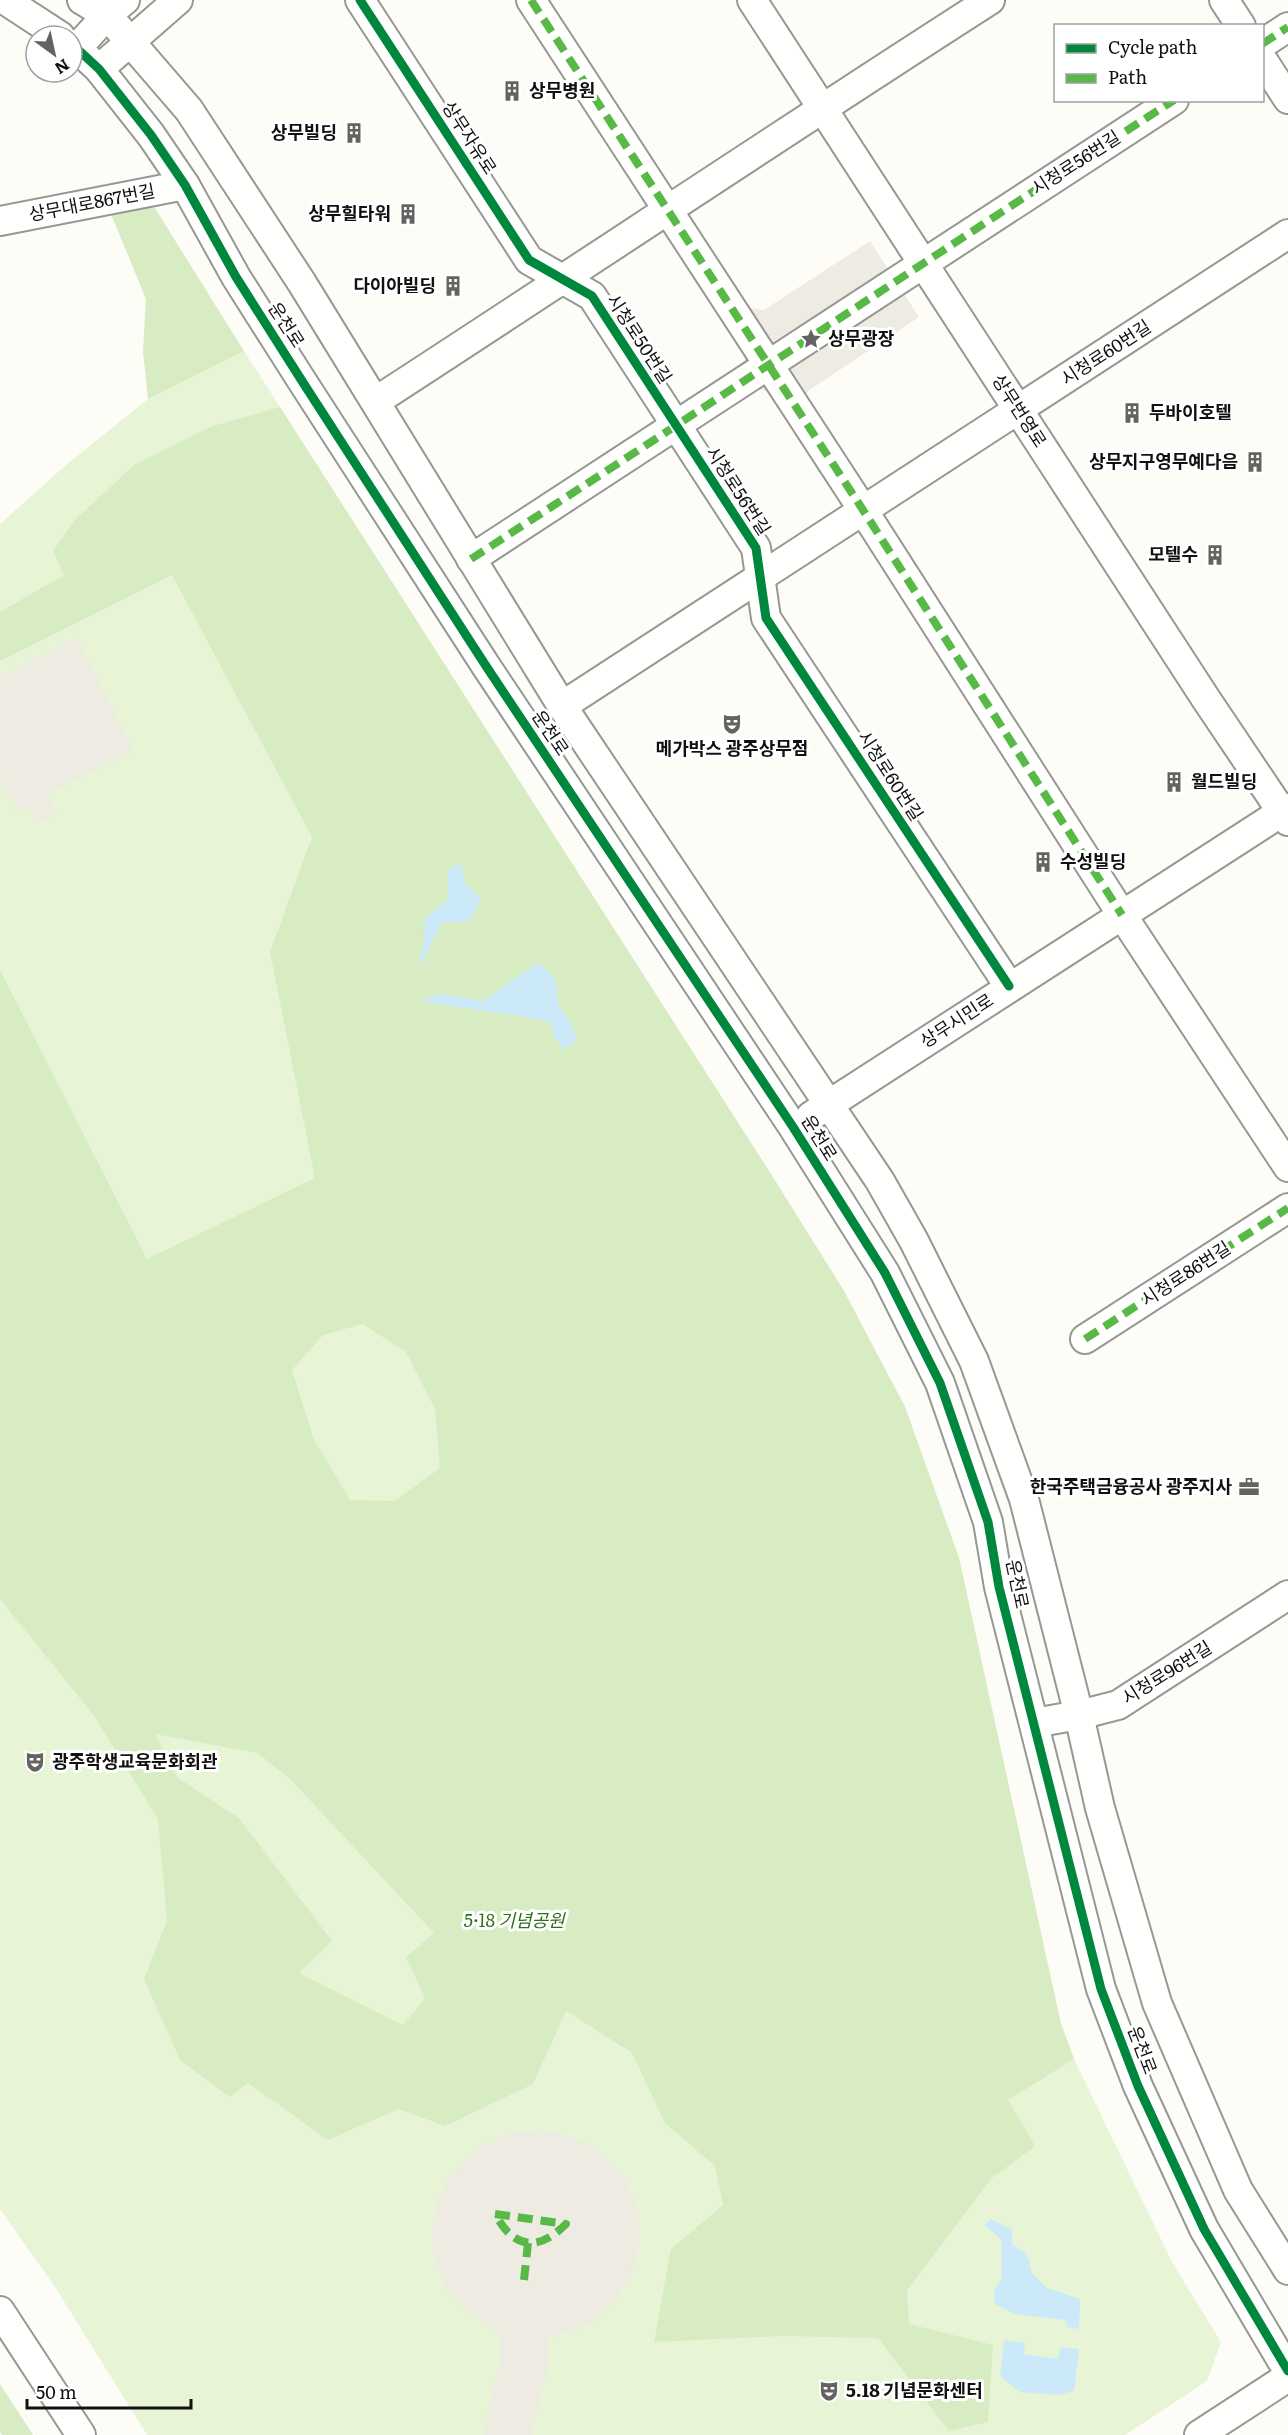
<svg xmlns="http://www.w3.org/2000/svg" width="1288" height="2435" font-family="Literata,'Noto Sans KR',serif">
  <rect width="100%" height="100%" fill="#fdfcf7"/>
  <!-- green -->
  <path fill="#e7f4d5" d="M 244,351 L 769,1171 L 844,1291 L 905,1407 L 959,1558 L 1061,2024 L 1074,2059 L 1172,2262 L 1221,2342 L 1207,2381 L 1125,2435 L 147,2435 L 57,2290 L 0,2209 L 0,524 L 66,465 L 148,399 Z"/>
  <!-- forest -->
  <g fill="#d8ecc3" fill-rule="evenodd">
    <path d="M 153,205 L 244,351 L 148,399 L 143,351 L 146,299 L 111,214 Z"/>
    <path d="M 280,407 L 769,1171 L 844,1291 L 905,1407 L 959,1558 L 1061,2024 L 1074,2059 L 1008,2100 L 1035,2146 L 992,2178 L 907,2290 L 909,2324 L 993,2345 L 988,2422 L 949,2431 L 878,2338 L 781,2336 L 654,2342 L 671,2249 L 723,2205 L 715,2166 L 665,2123 L 632,2053 L 566,2011 L 533,2084 L 445,2126 L 398,2109 L 328,2140 L 248,2083 L 230,2097 L 180,2060 L 144,1979 L 167,1921 L 158,1819 L 94,1716 L 0,1599 L 0,970 L 147,1259 L 315,1178 L 270,952 L 312,837 L 172,575 L 0,661 L 0,612 L 64,575 L 53,551 L 75,520 L 134,465 L 210,427 ZM 448,871 L 469,921 L 441,922 L 421,966 L 426,918 L 448,899 ZM 556,980 L 558,1005 L 569,1020 L 553,1034 L 550,1021 L 423,1001 L 438,994 L 483,1001 ZM 363,1324 L 406,1352 L 435,1409 L 440,1468 L 395,1501 L 350,1500 L 314,1440 L 292,1370 L 323,1335 ZM 155,1734 L 258,1753 L 292,1781 L 434,1933 L 406,1957 L 425,1998 L 403,2025 L 299,1973 L 332,1941 L 239,1818 L 178,1778 Z"/>
    <path d="M 0,2384 L 33,2435 L 2,2435 L 0,2432 Z"/>
  </g>
  <!-- plaza -->
  <g fill="#eeebe2">
    <path d="M 870,241 L 919,317 L 808,391 L 804,402 L 754,388 L 743,369 L 745,355 L 724,323 L 749,308 L 764,310 Z"/>
    <path d="M 77,638 L 133,750 L 47,793 L 57,813 L 39,822 L 29,805 L 17,811 L 0,777 L 0,677 Z"/>
    <path d="M 542,2130 L 575,2138 L 603,2154 L 625,2179 L 638,2210 L 640,2243 L 631,2275 L 613,2303 L 588,2324 L 556,2336 L 547,2337 L 549,2363 L 531,2435 L 483,2435 L 502,2353 L 499,2331 L 466,2311 L 446,2287 L 434,2257 L 432,2225 L 440,2194 L 457,2167 L 481,2146 L 511,2133 Z"/>
  </g>
  <!-- water -->
  <g fill="#cbe9f9">
    <path d="M 461,863 L 465,883 L 481,899 L 469,921 L 441,923 L 420,968 L 426,918 L 448,899 L 448,871 Z"/>
    <path d="M 538,963 L 556,980 L 558,1005 L 569,1020 L 577,1040 L 563,1049 L 553,1034 L 550,1021 L 421,1001 L 438,994 L 483,1001 Z"/>
    <path d="M 991,2219 L 1012,2230 L 1012,2244 L 1027,2254 L 1032,2273 L 1047,2288 L 1080,2299 L 1079,2329 L 1067,2327 L 1065,2320 L 1014,2314 L 995,2304 L 994,2290 L 1002,2280 L 1001,2239 L 984,2225 Z"/>
    <path d="M 1004,2340 L 1025,2343 L 1024,2354 L 1058,2359 L 1060,2347 L 1079,2349 L 1074,2391 L 1058,2395 L 1020,2392 L 1000,2376 Z"/>
  </g>
  <g fill="none" stroke-linecap="round" stroke-linejoin="round">
    <!-- minor casing -->
    <g stroke="#979795" stroke-width="32">
      <g id="minor">
        <path d="M 5,0 L 60,36"/>
        <path d="M 82,0 L 107,15 L 189,110 L 302,283 L 562,706 L 880,1181 L 914,1241 L 974,1361 L 1024,1499 L 1079,1715 L 1100,1808 L 1157,2003 L 1238,2190 L 1288,2270"/>
        <path d="M 360,0 L 529,260 L 592,296 L 756,548 L 766,618 L 1009,986"/>
        <path d="M 531,0 L 863,510 L 1122,915 L 1288,1167"/>
        <path d="M 752,0 L 1206,699 L 1288,821"/>
        <path d="M 1224,0 L 1241,26"/>
        <path d="M 72,44 L 99,69 L 151,135 L 185,185 L 236,277 L 302,381 L 486,666 L 793,1127 L 885,1273 L 940,1383 L 988,1522 L 999,1587 L 1101,1989 L 1138,2086 L 1204,2229 L 1288,2371"/>
        <path d="M 1262,44 L 1288,27"/>
        <path d="M 77,48 L 107,15 L 125,0"/>
        <path d="M 1262,59 L 1288,99"/>
        <path d="M 99,69 L 178,0"/>
        <path d="M 0,221 L 185,185"/>
        <path d="M 376,401 C 581,268 784,132 990,0"/>
        <path d="M 471,559 C 706,407 939,252 1174,100"/>
        <path d="M 562,706 L 1288,234"/>
        <path d="M 811,1116 L 1288,808"/>
        <path d="M 1085,1339 L 1288,1208"/>
        <path d="M 1034,1723 L 1079,1715 L 1118,1705 L 1288,1595"/>
        <path d="M 0,2311 L 81,2435"/>
        <path d="M 1199,2435 L 1288,2377"/>
      </g>
    </g>
    <!-- minor -->
    <use href="#minor" stroke="#fffffe" stroke-width="28"/>
    <!-- quiet -->
    <g stroke="#58b947" stroke-width="8" stroke-dasharray="15 8" stroke-linecap="butt">
      <path d="M 531,0 L 863,510 L 1122,915"/>
      <path d="M 1262,44 L 1288,27"/>
      <path d="M 471,559 C 706,407 939,252 1174,100"/>
      <path d="M 1085,1339 L 1288,1208"/>
      <path d="M 495,2214 L 566,2224 C 538,2252 514,2249 495,2214 Z"/>
      <path d="M 524,2280 L 528,2243"/>
    </g>
    <!-- cycleway casing -->
    <g stroke="#fff" stroke-width="13">
      <g id="cycleway">
        <path d="M 360,0 L 529,260 L 592,296 L 756,548 L 766,618 L 1009,986"/>
        <path d="M 72,44 L 99,69 L 151,135 L 185,185 L 236,277 L 302,381 L 486,666 L 793,1127 L 885,1273 L 940,1383 L 988,1522 L 999,1587 L 1101,1989 L 1138,2086 L 1204,2229 L 1288,2371"/>
      </g>
    </g>
    <!-- cycleway -->
    <use href="#cycleway" stroke="#00873e" stroke-width="9"/>
  </g>
  <!-- icons -->
  <defs>
    <g id="building-bare" transform="scale(1.62)"><path d="M-4-6H4V6H1V3H-1V6H-4ZM-2.5-4.3h1.7v1.8h-1.7ZM.8-4.3h1.7v1.8H.8ZM-2.5-1h1.7V.8h-1.7ZM.8-1h1.7V.8H.8Z" fill="#646362" stroke="#fff" stroke-width="2.5" paint-order="stroke"/></g>
    <g id="sight-bare" transform="scale(1.62)"><path d="M0-6L1.8-2.2L6-1.7L2.9 1.2L3.7 5.4L0 3.3L-3.7 5.4L-2.9 1.2L-6-1.7L-1.8-2.2Z" fill="#646362" stroke="#fff" stroke-width="2.5" paint-order="stroke"/></g>
    <g id="theatre-bare" transform="scale(1.62)"><path d="M-5-5.5Q0-4 5-5.5V0Q5 5 0 6Q-5 5-5 0ZM-3.3-2.5H-1v1.5H-3.3ZM1-2.5H3.3v1.5H1ZM-2.8 1Q0 5.5 2.8 1Z" fill="#646362" stroke="#fff" stroke-width="2.5" paint-order="stroke"/></g>
    <g id="office-bare" transform="scale(1.62)"><path d="M-6-3h4V-5.5h4V-3h4V5H-6ZM-1-4.5V-3h2v-1.5ZM-6 0V1H6V0Z" fill="#646362" stroke="#fff" stroke-width="2.5" paint-order="stroke"/></g>
  </defs>
  <g fill-rule="evenodd">
    <use href="#building-bare" x="512" y="91"/>
    <use href="#building-bare" x="354" y="133"/>
    <use href="#building-bare" x="408" y="214"/>
    <use href="#building-bare" x="453" y="286"/>
    <use href="#sight-bare" x="811" y="339"/>
    <use href="#building-bare" x="1132" y="413"/>
    <use href="#building-bare" x="1255" y="462"/>
    <use href="#building-bare" x="1215" y="555"/>
    <use href="#theatre-bare" x="732" y="724"/>
    <use href="#building-bare" x="1174" y="782"/>
    <use href="#building-bare" x="1043" y="862"/>
    <use href="#office-bare" x="1249" y="1487"/>
    <use href="#theatre-bare" x="35" y="1762"/>
    <use href="#theatre-bare" x="829" y="2391"/>
  </g>
  <g text-anchor="middle" stroke-width="6" stroke-linejoin="round" paint-order="stroke">
    <!-- poi labels -->
    <g font-size="18" font-weight="bold" fill="#111" stroke="#fff" text-anchor="start">
      <text x="529" y="97">상무병원</text>
      <text x="337" y="139" text-anchor="end">상무빌딩</text>
      <text x="391" y="220" text-anchor="end">상무힐타워</text>
      <text x="436" y="292" text-anchor="end">다이아빌딩</text>
      <text x="828" y="345">상무광장</text>
      <text x="1149" y="419">두바이호텔</text>
      <text x="1238" y="468" text-anchor="end">상무지구영무예다음</text>
      <text x="1198" y="561" text-anchor="end">모텔수</text>
      <text x="732" y="755" text-anchor="middle">메가박스 광주상무점</text>
      <text x="1191" y="788">월드빌딩</text>
      <text x="1060" y="868">수성빌딩</text>
      <text x="1232" y="1493" text-anchor="end">한국주택금융공사 광주지사</text>
      <text x="52" y="1768">광주학생교육문화회관</text>
      <text x="846" y="2397">5.18 기념문화센터</text>
    </g>
    <!-- street labels -->
    <g font-size="18" fill="#111" stroke="#fff">
      <text transform="translate(469 138) rotate(57)" y="6">상무자유로</text>
      <text transform="translate(1076 163) rotate(-33)" y="6">시청로56번길</text>
      <text transform="translate(92 203) rotate(-11)" y="6">상무대로867번길</text>
      <text transform="translate(286 325) rotate(57)" y="6">운천로</text>
      <text transform="translate(639 339) rotate(57)" y="6">시청로50번길</text>
      <text transform="translate(1106 353) rotate(-33)" y="6">시청로60번길</text>
      <text transform="translate(1019 411) rotate(57)" y="6">상무번영로</text>
      <text transform="translate(738 491) rotate(57)" y="6">시청로56번길</text>
      <text transform="translate(550 733) rotate(56)" y="6">운천로</text>
      <text transform="translate(890 776) rotate(57)" y="6">시청로60번길</text>
      <text transform="translate(957 1021) rotate(-33)" y="6">상무시민로</text>
      <text transform="translate(819 1138) rotate(58)" y="6">운천로</text>
      <text transform="translate(1186 1274) rotate(-33)" y="6">시청로86번길</text>
      <text transform="translate(1017 1584) rotate(78)" y="6">운천로</text>
      <text transform="translate(1167 1673) rotate(-32)" y="6">시청로96번길</text>
      <text transform="translate(1142 2050) rotate(69)" y="6">운천로</text>
    </g>
    <!-- park labels -->
    <g font-size="18" font-style="italic" fill="#2d6f1b" stroke="#fff">
      <text x="514" y="1927">5·18 기념공원</text>
    </g>
  </g>
  <!-- legend -->
  <rect x="1054" y="24" width="210" height="78" fill="#ffffff" stroke="#a0a0a0" stroke-width="1.5"/>
  <rect x="1066" y="44" width="30" height="9" fill="#00873e" stroke="#a0a0a0" stroke-width="1.5"/>
  <text x="1108" y="54" font-size="18" fill="#111111">Cycle path</text>
  <rect x="1066" y="74" width="30" height="9" fill="#58b947" stroke="#a0a0a0" stroke-width="1.5"/>
  <text x="1108" y="84" font-size="18" fill="#111111">Path</text>
  <!-- north arrow -->
  <g transform="translate(54 54) rotate(147)"><circle r="28" fill="#ffffff" stroke="#a0a0a0" stroke-width="1.5"/>
  <path d="M0-4.5L10 22L0 15L-10 22Z" fill="#646362"/>
  <text y="-9" font-size="16" font-weight="bold" text-anchor="middle" fill="#111111">N</text>
  </g>
  <!-- scale -->
  <path d="M27 2399v9h164v-9" fill="none" stroke="#111111" stroke-width="3"/>
  <text x="36" y="2399" font-size="18" fill="#111111" stroke="#ffffff" stroke-width="4.5" paint-order="stroke">50 m</text>
</svg>
